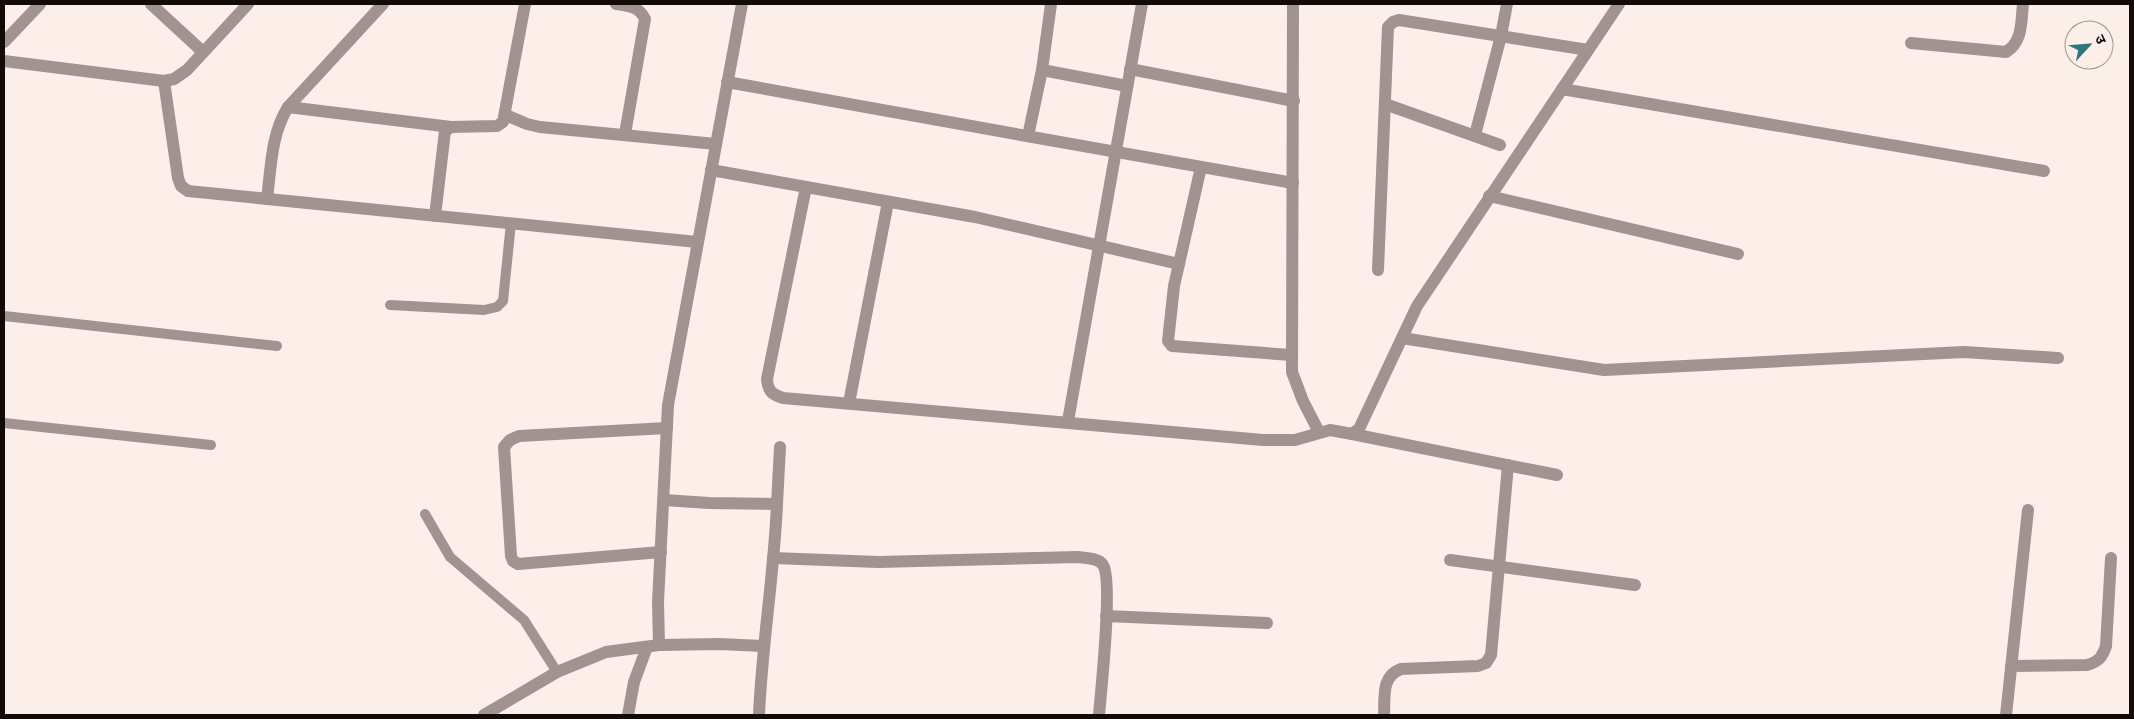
<svg xmlns="http://www.w3.org/2000/svg" width="2134" height="719" font-family="Rubik,'Noto Sans Devanagari',sans-serif">
  <rect width="100%" height="100%" fill="#fcefe9"/>
  <g fill="none" stroke-linecap="round" stroke-linejoin="round">
    <!-- service -->
    <g stroke="#a29290" stroke-width="10">
      <path d="M 390,305 L 484,310 L 497,307 L 503,301 L 511,223"/>
      <path d="M 4,316 L 277,346"/>
      <path d="M 4,423 L 211,445"/>
      <path d="M 425,514 L 450,557 L 524,620 L 557,672"/>
    </g>
    <!-- minor -->
    <g stroke="#a29290" stroke-width="12">
      <path d="M 151,4 L 203,52"/>
      <path d="M 616,4 C 628,6 639,6 645,19 L 625,134"/>
      <path d="M 1293,4 L 1292,372 L 1303,401 L 1319,432"/>
      <path d="M 4,42 L 40,4"/>
      <path d="M 1911,43 L 2006,52 C 2023,42 2021,21 2023,4"/>
      <path d="M 4,61 L 164,81 L 174,79 L 187,70 L 248,4"/>
      <path d="M 1130,69 L 1294,101"/>
      <path d="M 1042,70 L 1127,86"/>
      <path d="M 164,81 L 178,178 L 181,186 L 188,191 L 697,242"/>
      <path d="M 727,82 C 916,115 1104,151 1293,183"/>
      <path d="M 1562,89 L 2044,171"/>
      <path d="M 1385,104 L 1500,145"/>
      <path d="M 288,107 L 451,127"/>
      <path d="M 506,115 L 527,124 L 540,127 L 716,144"/>
      <path d="M 1475,135 L 1501,36 L 1507,4"/>
      <path d="M 1028,136 L 1042,70 L 1051,4"/>
      <path d="M 1201,167 L 1174,286 L 1168,341 L 1172,346 L 1291,355"/>
      <path d="M 711,170 L 975,217 L 1179,264"/>
      <path d="M 806,187 L 767,379 C 768,391 771,394 783,398 L 1263,440 L 1295,440 L 1330,430 L 1352,434 L 1359,429 L 1417,306 L 1619,4"/>
      <path d="M 1489,196 L 1738,254"/>
      <path d="M 267,199 C 271,168 271,134 288,107 L 383,4"/>
      <path d="M 435,216 L 445,131 L 451,127 L 497,126 L 503,122 L 525,4"/>
      <path d="M 1378,270 L 1388,27 L 1393,22 L 1399,20 L 1588,50"/>
      <path d="M 1402,338 L 1604,370 L 1964,352 L 2058,358"/>
      <path d="M 849,403 L 888,202"/>
      <path d="M 1068,421 L 1142,4"/>
      <path d="M 1352,434 L 1557,475"/>
      <path d="M 664,500 L 709,503 L 777,504 C 774,575 762,644 759,715"/>
      <path d="M 777,504 L 780,447"/>
      <path d="M 661,552 L 518,564 L 513,561 L 511,556 L 504,447 L 510,440 L 519,436 L 667,428"/>
      <path d="M 773,558 L 878,562 L 1078,557 C 1086,558 1099,558 1103,565 C 1113,580 1101,691 1099,715"/>
      <path d="M 1450,560 L 1635,585"/>
      <path d="M 1106,616 L 1267,623"/>
      <path d="M 659,645 L 658,602 L 668,405 L 742,4"/>
      <path d="M 2011,666 L 2087,665 C 2098,662 2102,658 2106,646 L 2111,558"/>
      <path d="M 484,715 L 557,672 L 606,652 L 659,645 L 719,644 L 763,646"/>
      <path d="M 628,715 L 634,682 L 647,647"/>
      <path d="M 1384,715 C 1385,697 1381,676 1401,669 L 1478,666 L 1486,663 L 1491,655 L 1508,465"/>
      <path d="M 2006,715 L 2028,510"/>
    </g>
  </g>
  <!-- border -->
  <rect width="2134" height="719" fill="none" stroke="#150b06" stroke-width="10"/>
  <!-- north arrow -->
  <g transform="translate(2089 45) rotate(64)"><circle r="24" fill="#fcefe9" stroke="#a0948e"/>
  <path d="M0-4L9 19L0 12L-9 19Z" fill="#2e767e"/>
  <text y="-8" font-size="14" font-weight="bold" text-anchor="middle" fill="#150b06">उ</text>
  </g>
</svg>
